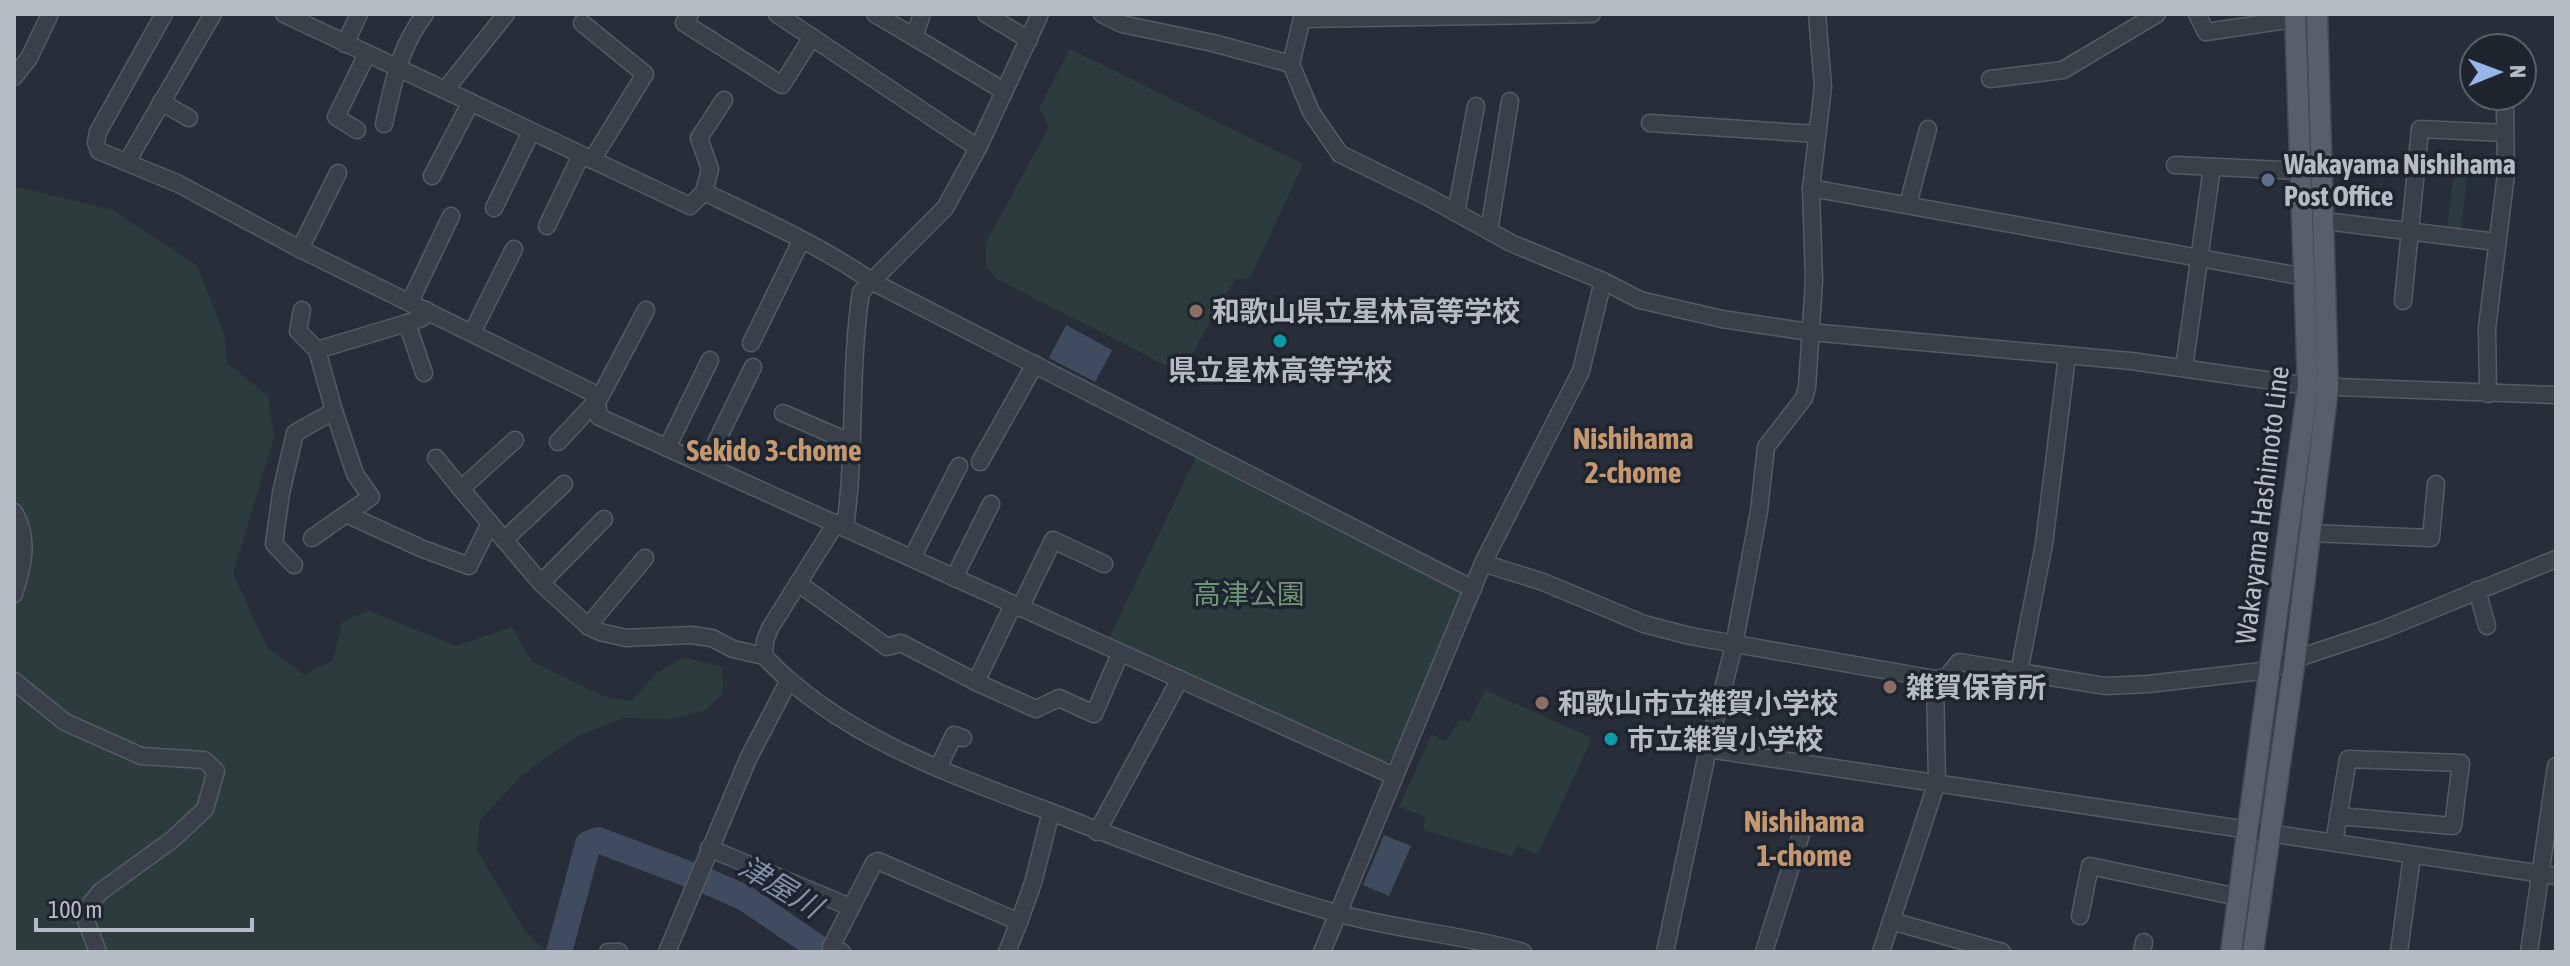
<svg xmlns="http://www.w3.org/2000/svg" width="2570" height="966" font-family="'Asap Condensed','Noto Sans JP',sans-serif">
  <rect width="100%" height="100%" fill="#272e3a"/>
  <!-- green -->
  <g fill="#2c3c3d">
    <path d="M 1070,49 L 1303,164 L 1250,278 L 1235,279 L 1181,373 L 997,279 L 986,267 L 986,242 L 1049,127 L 1039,108 Z"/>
    <path d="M 2454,172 L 2467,174 L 2461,230 L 2447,229 Z"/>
    <path d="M 14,186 L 112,210 L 197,265 L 224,334 L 227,363 L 268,396 L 274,438 L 233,573 L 267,647 L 305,675 L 333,660 L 343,621 L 369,611 L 456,646 L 512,627 L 531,661 L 602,696 L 631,701 L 656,674 L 683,657 L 722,667 L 723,693 L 704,711 L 669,719 L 624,718 L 577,736 L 522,775 L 480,820 L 477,850 L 525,931 L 547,952 L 14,952 Z"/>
    <path d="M 1197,455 L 1462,591 L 1463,599 L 1391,760 L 1382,763 L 1108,640 Z"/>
    <path d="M 1485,690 L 1592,738 L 1538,854 L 1517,846 L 1512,856 L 1423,830 L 1425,816 L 1399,807 L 1432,734 L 1446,742 L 1459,720 L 1469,722 Z"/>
  </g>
  <!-- water -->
  <g fill="#3f4c60">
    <path d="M 1066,325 L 1112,350 L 1095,382 L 1049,358 Z"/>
    <path d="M 1384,835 L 1411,846 L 1389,896 L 1363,885 Z"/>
  </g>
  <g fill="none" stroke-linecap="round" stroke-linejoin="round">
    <!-- river -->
    <g stroke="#3f4c60" stroke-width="26">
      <path d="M 702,879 L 745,898 L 824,952"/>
      <path d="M 559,952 L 588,844 L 598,840 L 691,875"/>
    </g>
    <!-- minor casing -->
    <g stroke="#555b65" stroke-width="19">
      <g id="minor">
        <path d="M 164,14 L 98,132 L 96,143 L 99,151 L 179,184 L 300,249 L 591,392 L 597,400 L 599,417 L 1394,776"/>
        <path d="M 284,14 L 690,206 L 704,192 C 761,219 821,246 873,282 L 1473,589"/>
        <path d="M 690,14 L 684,23 L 782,85 L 812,37"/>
        <path d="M 777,14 L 978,148"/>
        <path d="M 875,14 L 914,37"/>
        <path d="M 922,14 L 914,37 L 1004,91"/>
        <path d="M 986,14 L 1029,40"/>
        <path d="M 1102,14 L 1122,24 L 1213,43 L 1291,64"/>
        <path d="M 1303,14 L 1291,64 L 1311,112 L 1340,154 L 1426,196 L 1511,243 L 1603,281 L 1640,300 L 1722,319 L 1810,332 L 2131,361 L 2308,386 L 2556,395"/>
        <path d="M 2197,14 L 2206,32 L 2295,19"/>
        <path d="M 1302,19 L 1592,14"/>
        <path d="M 582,23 L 645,74 L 592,160"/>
        <path d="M 345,44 L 359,14"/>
        <path d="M 14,77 L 29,58 L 50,14"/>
        <path d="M 1990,79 L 2063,70 L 2157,14"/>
        <path d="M 446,89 L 506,14"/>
        <path d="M 161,102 L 189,118"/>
        <path d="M 1650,123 L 1817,134"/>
        <path d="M 384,124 C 394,81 398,50 425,14"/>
        <path d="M 357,130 L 336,117 L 367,54"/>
        <path d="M 127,162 L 213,14"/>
        <path d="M 2175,165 L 2301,171"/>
        <path d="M 432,176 L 471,102"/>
        <path d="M 1811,188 L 2305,277"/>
        <path d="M 704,192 L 710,169 L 699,138 L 724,100"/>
        <path d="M 1908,204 L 1928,129"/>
        <path d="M 494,208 L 531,132"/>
        <path d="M 1456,213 L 1476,106"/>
        <path d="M 2325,221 L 2497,242"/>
        <path d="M 547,226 L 581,155"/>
        <path d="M 1489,231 L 1510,101"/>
        <path d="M 300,249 L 338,173"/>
        <path d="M 2403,301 L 2420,129 L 2505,133"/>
        <path d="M 410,302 L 451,216"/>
        <path d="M 302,310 L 298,331 L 317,350"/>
        <path d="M 472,333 L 514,249"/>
        <path d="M 751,343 L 801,241"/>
        <path d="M 2184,368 L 2212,167"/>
        <path d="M 424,373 L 407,323 L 422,318 L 426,310"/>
        <path d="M 2488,394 L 2487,328 L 2506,174 L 2505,108 L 2501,100"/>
        <path d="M 334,411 L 355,474 L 371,497 L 346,514"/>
        <path d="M 783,413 L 852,443"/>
        <path d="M 558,442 L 600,397 L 646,310"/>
        <path d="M 667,448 L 710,360"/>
        <path d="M 436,458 L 461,489 L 515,440"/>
        <path d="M 980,462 L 1035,364"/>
        <path d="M 705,465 L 753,367"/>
        <path d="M 461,489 L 541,583 L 588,626 L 600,632 L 626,638 L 691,635 L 712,638 L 733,649 L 764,656"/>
        <path d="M 14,512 C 30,539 23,566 14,594"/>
        <path d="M 836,523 L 770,628 L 765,641 L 764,656 C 838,735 949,774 1048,811 C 1142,847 1236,885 1333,912 C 1395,930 1461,934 1523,952"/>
        <path d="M 845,528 C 856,450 849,370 861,292 L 945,208 L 978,148 L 1040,14"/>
        <path d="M 2310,533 L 2431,538 L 2436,484"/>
        <path d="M 312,538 L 346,514 L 423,549 L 469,566 L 490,523"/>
        <path d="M 504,540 L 564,484"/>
        <path d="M 912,558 L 959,466"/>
        <path d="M 1483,563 L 1543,582 L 1644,624 L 1690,636 L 1935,679 L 1947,677 L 1959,662 L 2105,686 L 2148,684 L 2270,670 L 2295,659 L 2382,630 L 2556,559"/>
        <path d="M 294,565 L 274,544 L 281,493 L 295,433 L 334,411 L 317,350 L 407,323"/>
        <path d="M 954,578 L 991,504"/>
        <path d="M 541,583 L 604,519"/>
        <path d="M 798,583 L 887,647 L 901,643 L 976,682 L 1036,709 L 1059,698 L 1094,714 L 1120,654"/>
        <path d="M 2477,590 L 2487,626"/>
        <path d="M 1020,608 L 1053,540 L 1104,564"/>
        <path d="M 588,626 L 645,558"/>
        <path d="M 2019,672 L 2044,544 L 2067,356"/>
        <path d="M 14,681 L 65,722 L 141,756 L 204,760 L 216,771 L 205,809 L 173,839 L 100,892 L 87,908 L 86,921 L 98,952"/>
        <path d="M 976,682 L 1013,605"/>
        <path d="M 1708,749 L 2556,876"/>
        <path d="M 938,768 L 954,735 L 963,738"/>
        <path d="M 1097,832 L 1180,679"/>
        <path d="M 2334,843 L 2348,759 L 2461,763 L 2453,826 L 2338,816"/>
        <path d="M 709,848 L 850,907"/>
        <path d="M 2080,916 L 2090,866 L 2238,897"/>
        <path d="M 1891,921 L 2002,952"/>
        <path d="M 1019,922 L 1033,883 L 1051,812"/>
        <path d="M 608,952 L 619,952"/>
        <path d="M 667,952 L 748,759 L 788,682"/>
        <path d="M 842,952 L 831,947 L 874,863 L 878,861 L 1019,922 L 1007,952"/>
        <path d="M 1322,952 L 1483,563 L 1581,371 L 1603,281"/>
        <path d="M 1665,952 L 1708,749 L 1734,645 L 1759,511 L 1766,447 L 1804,398 L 1807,387 L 1814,281 L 1811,188 L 1823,87 L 1817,14"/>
        <path d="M 1764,952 L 1803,828"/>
        <path d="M 1881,952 L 1937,782 L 1935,679"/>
        <path d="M 2142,952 L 2144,942"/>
        <path d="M 2399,952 L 2412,856"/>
        <path d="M 2529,952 L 2556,766"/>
      </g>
    </g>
    <!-- major casing -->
    <g stroke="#434953" stroke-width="23">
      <g id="major">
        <path d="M 2231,952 L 2308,386 L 2295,14"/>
        <path d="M 2253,952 L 2295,659 L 2328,387 L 2317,14"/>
      </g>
    </g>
    <!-- minor -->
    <use href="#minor" stroke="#3a404a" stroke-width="16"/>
    <!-- major -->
    <use href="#major" stroke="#585f6a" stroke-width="20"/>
  </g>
  <!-- markers -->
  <circle fill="#5c6f8a" stroke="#1f252f" stroke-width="3" cx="2268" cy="180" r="8"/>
  <g fill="#8d6e63" stroke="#1f252f" stroke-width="3">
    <circle cx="1196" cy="311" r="8"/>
    <circle cx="1890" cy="687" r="8"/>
    <circle cx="1542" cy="703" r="8"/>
  </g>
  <g fill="#0f9aa8" stroke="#1f252f" stroke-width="3">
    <circle cx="1280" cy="341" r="8"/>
    <circle cx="1611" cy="739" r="8"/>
  </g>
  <g text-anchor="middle" stroke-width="7" stroke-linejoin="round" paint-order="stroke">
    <!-- poi labels -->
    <g font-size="28" font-weight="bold" fill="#b6bcc6" stroke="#1f252f" text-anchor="start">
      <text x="2284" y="174">Wakayama Nishihama<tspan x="2284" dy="32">Post Office</tspan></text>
      <text x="1212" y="321">和歌山県立星林高等学校</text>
      <text x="1280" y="380" text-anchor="middle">県立星林高等学校</text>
      <text x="1906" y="697">雑賀保育所</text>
      <text x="1558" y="713">和歌山市立雑賀小学校</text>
      <text x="1627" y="749">市立雑賀小学校</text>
    </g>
    <!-- street labels -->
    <g font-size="28" fill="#b6bcc6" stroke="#1f252f">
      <text transform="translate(2262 505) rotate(-83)" y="10">Wakayama Hashimoto Line</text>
    </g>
    <!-- park labels -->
    <g font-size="28" fill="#709479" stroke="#1f252f">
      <text x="1249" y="604">高津公園</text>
    </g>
    <!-- neighbourhood labels -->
    <g font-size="30" font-weight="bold" fill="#c69870" stroke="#1f252f">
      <text x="1633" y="449">Nishihama<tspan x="1633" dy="34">2-chome</tspan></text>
      <text x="774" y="461">Sekido 3-chome</text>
      <text x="1804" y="832">Nishihama<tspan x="1804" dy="34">1-chome</tspan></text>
    </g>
    <!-- water labels -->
    <g font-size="30" font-style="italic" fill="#8291aa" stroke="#1f252f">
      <text transform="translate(780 887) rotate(31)" y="10">津屋川</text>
    </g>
  </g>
  <!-- border -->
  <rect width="2570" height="966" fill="none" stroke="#b6bcc6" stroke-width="32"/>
  <!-- north arrow -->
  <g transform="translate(2498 72) rotate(89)"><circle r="38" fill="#1f252f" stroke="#5b616b" stroke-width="2"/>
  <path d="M0-6L14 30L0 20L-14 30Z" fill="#97b5ea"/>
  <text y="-12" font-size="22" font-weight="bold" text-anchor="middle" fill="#b6bcc6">N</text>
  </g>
  <!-- scale -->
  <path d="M36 918v12h216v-12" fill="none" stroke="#b6bcc6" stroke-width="4"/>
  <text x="48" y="918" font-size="24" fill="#b6bcc6" stroke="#1f252f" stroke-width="6" paint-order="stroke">100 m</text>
</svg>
